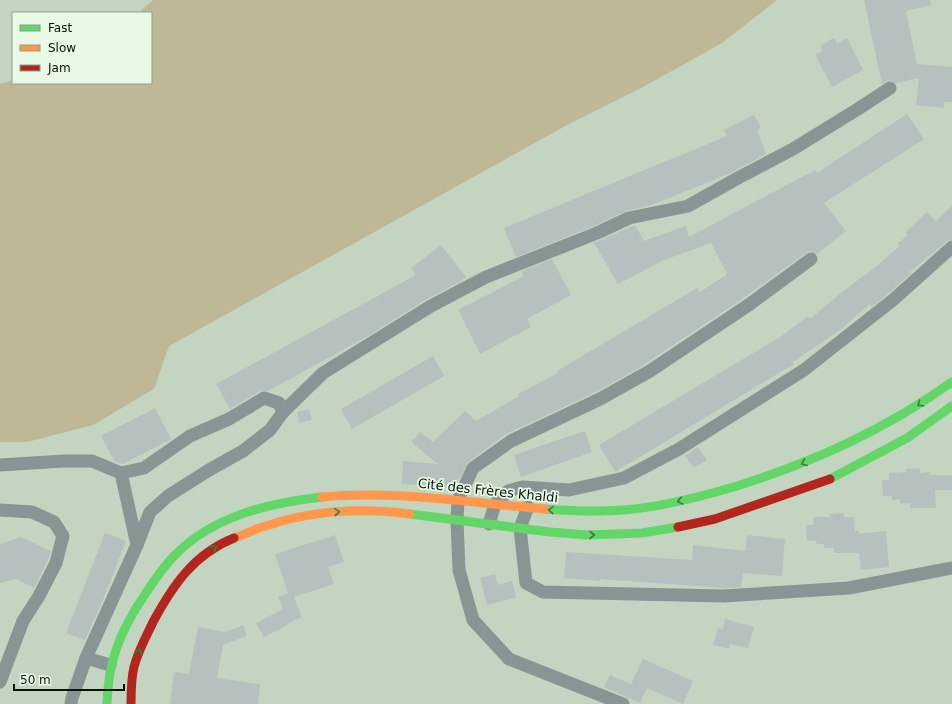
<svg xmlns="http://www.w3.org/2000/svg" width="952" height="704" font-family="'DejaVu Sans',sans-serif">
  <rect width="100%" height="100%" fill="#c3d5c1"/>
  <!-- green -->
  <path fill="#bfb896" d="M 153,0 L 777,0 L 722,43 L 643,87 L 569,124 L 169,346 L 154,389 L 93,425 L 27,442 L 0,442 L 0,84 L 13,80 L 13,83 L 151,83 L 151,13 L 138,13 Z"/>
  <!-- building -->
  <g fill="#b5c1bf">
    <path d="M 864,0 L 930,0 L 931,5 L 906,11 L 917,64 L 952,67 L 952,102 L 944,102 L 944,108 L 916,105 L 919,78 L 896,83 L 889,80 L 882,84 Z"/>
    <path d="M 834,38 L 838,44 L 847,38 L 863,70 L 832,87 L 815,54 L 823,51 L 820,46 Z"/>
    <path d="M 907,114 L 924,139 L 824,203 L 846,231 L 817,254 L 810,251 L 806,253 L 745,297 L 639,368 L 596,392 L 506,434 L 468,462 L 461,476 L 451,488 L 402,484 L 403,461 L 438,464 L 411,442 L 420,432 L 433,442 L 465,411 L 476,421 L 519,396 L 518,394 L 558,373 L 557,371 L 697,288 L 700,292 L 727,274 L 711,243 L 664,260 L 618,284 L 594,243 L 635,225 L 644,241 L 686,226 L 689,237 L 815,170 L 817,173 Z"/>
    <path d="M 754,115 L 761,128 L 757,130 L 766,154 L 731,173 L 652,205 L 626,211 L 594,226 L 516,257 L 504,228 L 727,136 L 724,130 Z"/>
    <path d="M 952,206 L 952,239 L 947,241 L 910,272 L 911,273 L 888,294 L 872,307 L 870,304 L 840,330 L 793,362 L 794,364 L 615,472 L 599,445 L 780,337 L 808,316 L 810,319 L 842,292 L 882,262 L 882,261 L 900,246 L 898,243 L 908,235 L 906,232 L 927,212 L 936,221 Z"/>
    <path d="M 441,245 L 466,277 L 461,281 L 427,299 L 366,337 L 268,391 L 260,391 L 230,409 L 216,384 L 416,275 L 411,268 Z"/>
    <path d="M 552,259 L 571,295 L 527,319 L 531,327 L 480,354 L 458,310 L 524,276 L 522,271 Z"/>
    <path d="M 433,356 L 444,376 L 352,429 L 341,409 Z"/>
    <path d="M 155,408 L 171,439 L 123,464 L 115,462 L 101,436 Z"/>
    <path d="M 309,409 L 312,420 L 299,423 L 297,412 Z"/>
    <path d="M 585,431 L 592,452 L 521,477 L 514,455 Z"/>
    <path d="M 698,447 L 707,460 L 694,468 L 685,456 Z"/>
    <path d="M 920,468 L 920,473 L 930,472 L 930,475 L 952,475 L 952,490 L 935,490 L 936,508 L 910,508 L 910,503 L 900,504 L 900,499 L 892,500 L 892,496 L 883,496 L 882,480 L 889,480 L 889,473 L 906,472 L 906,469 Z"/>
    <path d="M 844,513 L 844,517 L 854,517 L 855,531 L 859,531 L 859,534 L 886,531 L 889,567 L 861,570 L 859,553 L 834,553 L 834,548 L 824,548 L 824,544 L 817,544 L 816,541 L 807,541 L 806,525 L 814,525 L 813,517 L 830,517 L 830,514 Z"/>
    <path d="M 105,533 L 126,541 L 101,605 L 85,640 L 66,633 Z"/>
    <path d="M 335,535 L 344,562 L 328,567 L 334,584 L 294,597 L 302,617 L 287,624 L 288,625 L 264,637 L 256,623 L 283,609 L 278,597 L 288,593 L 275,554 Z"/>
    <path d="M 747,535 L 785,539 L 782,576 L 743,573 L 741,587 L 723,588 L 600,579 L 600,581 L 564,578 L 566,552 L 692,560 L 693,545 L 745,551 Z"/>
    <path d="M 21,537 L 51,551 L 48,560 L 34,588 L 16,579 L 0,583 L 0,544 Z"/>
    <path d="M 495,574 L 498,585 L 512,581 L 516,597 L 487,605 L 480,578 Z"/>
    <path d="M 725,619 L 754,627 L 748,648 L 730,644 L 729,649 L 713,645 L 718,628 L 723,629 Z"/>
    <path d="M 243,625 L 247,636 L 223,645 L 217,678 L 260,684 L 258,704 L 170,704 L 174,672 L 189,674 L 198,627 L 225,632 Z"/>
    <path d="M 643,659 L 693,681 L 683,704 L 647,688 L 640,703 L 604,687 L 610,675 L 631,684 Z"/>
  </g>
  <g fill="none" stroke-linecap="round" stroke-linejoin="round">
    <!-- street -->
    <g stroke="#879694" stroke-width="13">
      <path d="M 283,412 L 323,373 L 431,306 L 486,277 L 597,233 L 629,218 L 688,206 L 738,178 L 793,149 L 858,109 L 890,88"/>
      <path d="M 0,465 L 64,461 L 92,461 L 121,473 L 144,468 L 190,436 L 229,419 L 264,398 L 279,403 L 283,412 L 270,430 L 243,451 L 209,470 L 168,496 L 150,512 L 137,545 L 86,658 L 110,665"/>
      <path d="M 121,473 L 137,545"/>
      <path d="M 528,507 L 520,528 L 526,583 L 543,592 L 723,596 L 849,588 L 952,568"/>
      <path d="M 0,510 L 32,512 L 54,522 L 63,536 L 56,563 L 39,596 L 23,621 L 0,682"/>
      <path d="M 489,524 L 495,504 L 508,491 L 522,487 L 569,490 L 624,478 L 679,449 L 804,370 L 893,300 L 952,247"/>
      <path d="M 71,704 L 72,698 L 86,658"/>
      <path d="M 623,704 L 509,659 L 473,620 L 459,570 L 457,520 L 458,500 L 473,468 L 511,441 L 600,399 L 650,371 L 750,304 L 811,259"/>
    </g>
    <!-- fast -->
    <g stroke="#63d668" stroke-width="9">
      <path d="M 830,479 L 907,438 L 952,406"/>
      <path d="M 545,509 C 571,511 598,512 624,510 C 662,507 700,497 737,486 C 815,461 885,430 952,382"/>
      <path d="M 410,514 L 550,532 L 587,535 L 642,533 L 678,527"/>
      <path d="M 107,704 C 108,662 120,631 144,596 C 153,582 163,567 175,555 C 213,516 269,503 322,497"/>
    </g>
    <!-- slow -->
    <g stroke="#ff974d" stroke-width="9">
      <path d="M 322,497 C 397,490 470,503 545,509"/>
      <path d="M 234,538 C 246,534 257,528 269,525 C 314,510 362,508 410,514"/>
    </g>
    <!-- jam -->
    <g stroke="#b3261e" stroke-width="9">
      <path d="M 678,527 L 715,519 L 830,479"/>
      <path d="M 131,704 C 131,692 131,679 134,667 C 138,651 146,637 153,622 C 173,585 194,554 234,538"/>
    </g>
  </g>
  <!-- one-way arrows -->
  <defs><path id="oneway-chevron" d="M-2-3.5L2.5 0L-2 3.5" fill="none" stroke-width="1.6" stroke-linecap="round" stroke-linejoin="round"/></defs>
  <g stroke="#3a7e3c">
    <use href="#oneway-chevron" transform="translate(920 404) rotate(146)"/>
    <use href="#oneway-chevron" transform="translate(804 463) rotate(157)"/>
    <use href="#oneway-chevron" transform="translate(680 501) rotate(167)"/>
    <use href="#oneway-chevron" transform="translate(551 510) rotate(-175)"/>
    <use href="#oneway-chevron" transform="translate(337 512) rotate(-3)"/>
    <use href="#oneway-chevron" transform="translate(592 535)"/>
    <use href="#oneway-chevron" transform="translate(214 548) rotate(-30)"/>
    <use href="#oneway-chevron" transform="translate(139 652) rotate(-73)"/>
  </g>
  <g text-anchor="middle" stroke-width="3.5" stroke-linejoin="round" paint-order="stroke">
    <!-- street labels -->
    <g font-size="13" fill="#081307" stroke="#e8f9e6">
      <text transform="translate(488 490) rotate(6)" y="5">Cité des Frères Khaldi</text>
    </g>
  </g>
  <!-- legend -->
  <rect x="12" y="12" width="140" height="72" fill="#e8f9e6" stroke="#8e9d8d"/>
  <rect x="20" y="25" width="20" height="6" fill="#63d668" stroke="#8e9d8d"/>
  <text x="48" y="32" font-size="12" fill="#081307">Fast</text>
  <rect x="20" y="45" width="20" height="6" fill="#ff974d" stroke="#8e9d8d"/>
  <text x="48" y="52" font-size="12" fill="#081307">Slow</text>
  <rect x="20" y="65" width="20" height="6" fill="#b3261e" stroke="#8e9d8d"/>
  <text x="48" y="72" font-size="12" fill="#081307">Jam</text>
  <!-- scale -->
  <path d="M14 684v6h110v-6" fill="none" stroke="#081307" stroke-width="2"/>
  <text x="20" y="684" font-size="12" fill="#081307" stroke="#e8f9e6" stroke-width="3" paint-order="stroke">50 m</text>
</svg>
